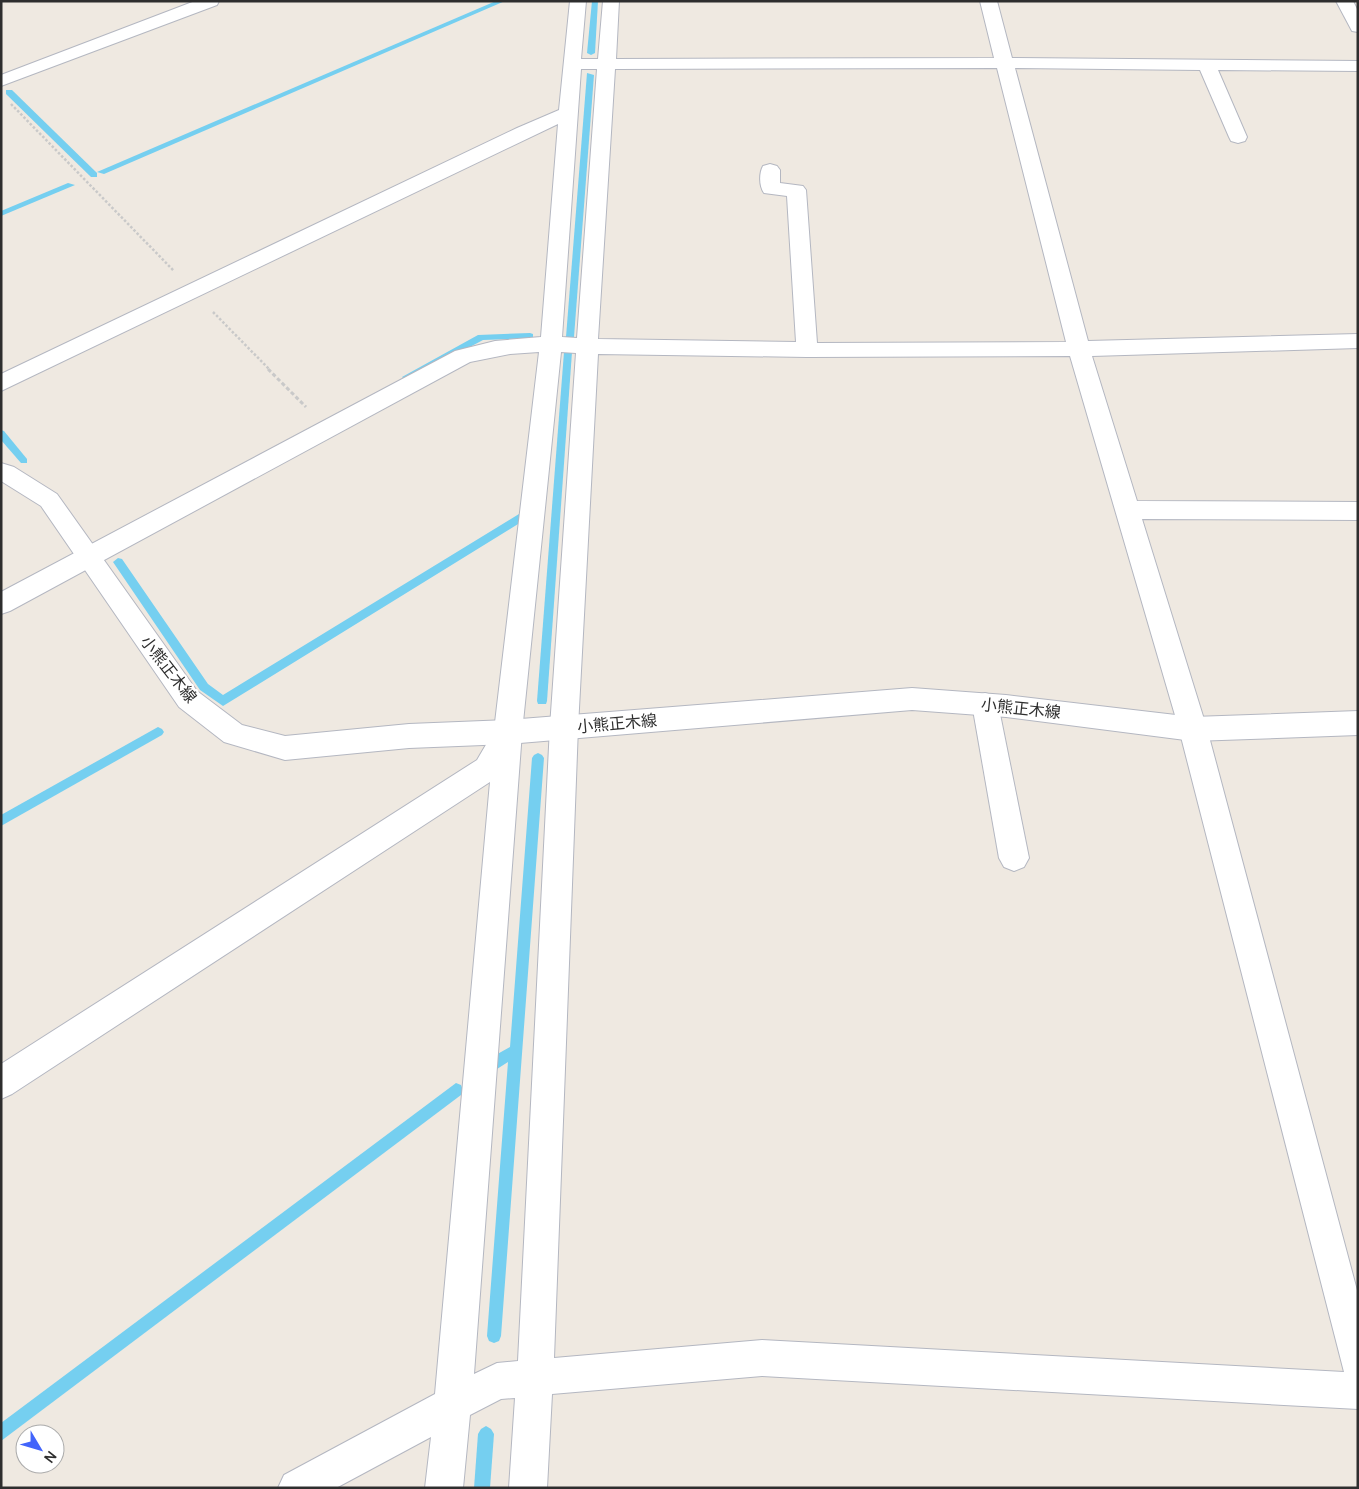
<svg xmlns="http://www.w3.org/2000/svg" width="1359" height="1489" font-family="Manrope,'Noto Sans JP',sans-serif">
  <rect width="100%" height="100%" fill="#efe9e1"/>
  <g fill="none" stroke-linecap="round" stroke-linejoin="round">
    <!-- stream -->
    <g fill="#75cff0" fill-rule="evenodd">
      <path d="M 496,1 L 505,1 L 104,174 L 97,172 Z"/>
      <path d="M 592,1 L 598,1 L 595,53 L 591,55 L 587,53 Z"/>
      <path d="M 587,73 L 594,75 L 574,337 L 570,340 L 566,337 Z"/>
      <path d="M 6,90 L 12,90 L 97,173 L 97,177 L 91,177 L 6,94 Z"/>
      <path d="M 68,183 L 75,185 L 1,216 L 1,211 Z"/>
      <path d="M 530,333 L 533,334 L 533,338 L 483,340 L 410,379 L 404,379 L 402,377 L 478,335 Z"/>
      <path d="M 568,349 L 572,352 L 547,701 L 546,704 L 538,704 L 537,701 L 564,352 Z"/>
      <path d="M 1,430 L 4,431 L 27,459 L 27,463 L 21,463 L 1,440 Z"/>
      <path d="M 519,514 L 524,518 L 523,521 L 223,706 L 200,690 L 113,562 L 118,558 L 122,559 L 208,684 L 223,695 Z"/>
      <path d="M 158,727 L 162,729 L 164,732 L 162,735 L 1,826 L 1,815 Z"/>
      <path d="M 538,753 L 542,755 L 544,758 L 501,1336 L 499,1341 L 494,1343 L 489,1341 L 487,1336 L 508,1062 L 497,1069 L 492,1067 L 490,1062 L 492,1057 L 510,1047 L 532,758 L 534,755 Z"/>
      <path d="M 456,1083 L 461,1085 L 463,1090 L 461,1095 L 1,1441 L 1,1423 Z"/>
      <path d="M 486,1426 L 491,1429 L 494,1434 L 490,1488 L 474,1488 L 478,1434 L 481,1429 Z"/>
    </g>
    <!-- street casing -->
    <g stroke="#b4b7c1" stroke-width="2">
      <g id="street">
        <path d="M 195,1 L 219,1 L 217,5 L 1,86 L 1,75 Z"/>
        <path d="M 570,1 L 586,1 L 581,59 L 598,59 L 603,1 L 619,1 L 616,59 L 994,58 L 980,1 L 997,1 L 1012,58 L 1358,61 L 1358,71 L 1218,70 L 1247,137 L 1245,141 L 1238,143 L 1231,141 L 1229,137 L 1200,70 L 1015,68 L 1088,341 L 1358,334 L 1358,348 L 1092,356 L 1137,501 L 1358,502 L 1358,520 L 1142,519 L 1207,729 L 1358,1294 L 1358,1409 L 762,1376 L 552,1394 L 547,1488 L 509,1488 L 515,1398 L 501,1399 L 470,1415 L 463,1488 L 425,1488 L 431,1437 L 336,1488 L 278,1488 L 284,1475 L 435,1394 L 490,782 L 12,1094 L 1,1099 L 1,1064 L 477,760 L 494,731 L 539,352 L 510,354 L 470,362 L 10,611 L 1,614 L 1,592 L 455,351 L 495,341 L 541,337 L 558,124 L 1,391 L 1,374 L 517,128 L 559,110 ZM 997,68 L 1066,342 L 817,343 L 806,190 L 803,186 L 780,183 L 780,170 L 777,166 L 770,164 L 763,166 C 759,173 759,186 764,193 L 787,196 L 796,342 L 598,339 L 615,69 ZM 581,69 L 597,69 L 577,338 L 562,337 ZM 561,352 L 576,353 L 550,727 L 518,1361 L 497,1363 L 474,1374 L 522,732 ZM 598,354 L 807,357 L 1070,356 L 1179,729 L 1344,1372 L 762,1340 L 554,1358 L 578,727 Z"/>
        <path d="M 1336,1 L 1353,1 L 1358,11 L 1358,32 L 1352,31 Z"/>
        <path d="M 985,693 L 995,696 L 998,704 L 1029,858 L 1024,867 L 1014,871 L 1004,867 L 999,858 L 972,704 L 975,696 Z"/>
      </g>
    </g>
    <!-- secondary casing -->
    <g stroke="#b4b7c1" stroke-width="2">
      <path id="secondary" d="M 1,463 L 14,467 L 57,494 L 197,691 L 242,725 L 285,736 L 409,724 L 508,720 L 912,688 L 1006,695 L 1193,717 L 1358,711 L 1358,735 L 1193,741 L 1006,717 L 912,710 L 508,744 L 409,748 L 285,760 L 224,742 L 179,707 L 41,506 L 1,481 Z"/>
    </g>
    <!-- path-far1 -->
    <g stroke="#c9c9c9" stroke-width="2.5" stroke-dasharray="2.5 2" stroke-linecap="butt">
      <path d="M 11,104 L 174,271"/>
      <path d="M 213,312 L 270,370"/>
    </g>
    <!-- path -->
    <path stroke="#c9c9c9" stroke-width="3" stroke-dasharray="4 2.5" stroke-linecap="butt" d="M 268,369 L 306,407"/>
    <!-- street -->
    <use href="#street" fill="#fff" fill-rule="evenodd"/>
    <!-- secondary -->
    <use href="#secondary" fill="#fff" fill-rule="evenodd"/>
  </g>
  <g text-anchor="middle" stroke-width="4.5" stroke-linejoin="round" paint-order="stroke">
    <!-- street labels -->
    <g font-size="16" fill="#2e2e2e" stroke="#fff">
      <text transform="translate(169 669) rotate(52)" y="6">小熊正木線</text>
      <text transform="translate(1021 708) rotate(6)" y="6">小熊正木線</text>
      <text transform="translate(617 723) rotate(-5)" y="6">小熊正木線</text>
    </g>
  </g>
  <!-- border -->
  <rect width="1359" height="1489" fill="none" stroke="#2e2e2e" stroke-width="5"/>
  <!-- north arrow -->
  <g transform="translate(40 1449) rotate(128)"><circle r="24" fill="#ffffff" stroke="#ababab"/>
  <path d="M0-4L9 19L0 12L-9 19Z" fill="#4264fb"/>
  <text y="-8" font-size="14" font-weight="bold" text-anchor="middle" fill="#2e2e2e">N</text>
  </g>
</svg>
